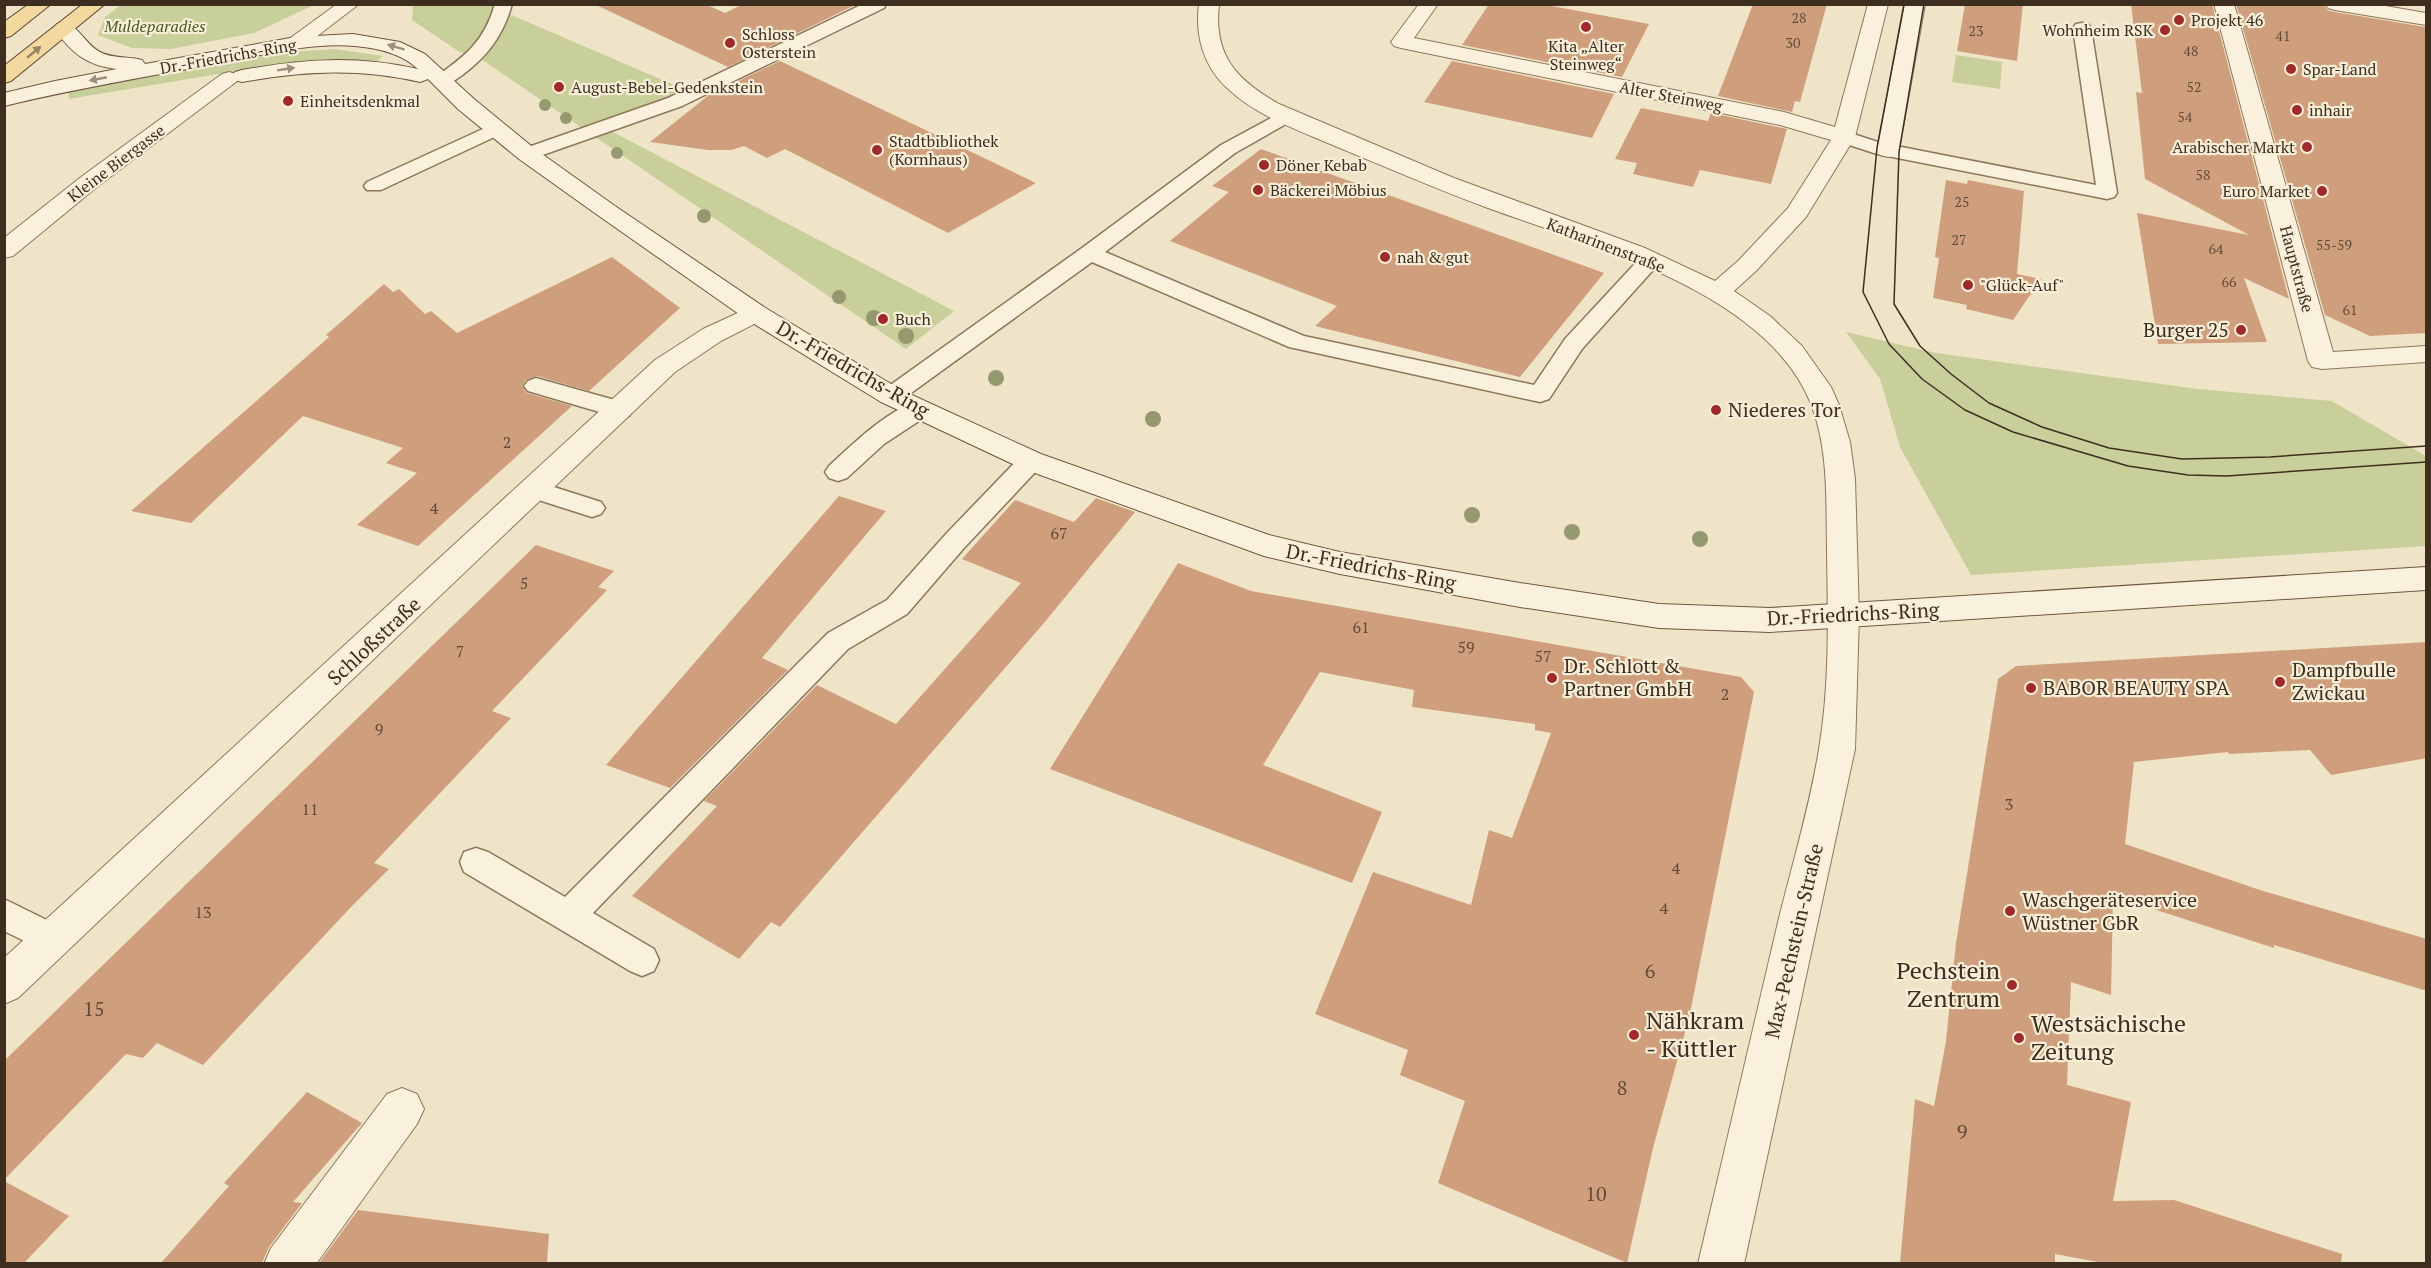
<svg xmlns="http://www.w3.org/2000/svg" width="2431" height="1268" font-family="'PT Serif',serif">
  <rect width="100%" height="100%" fill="#f0e4c8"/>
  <!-- green -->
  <g fill="#c9cf9b">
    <path d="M 122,4 L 314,4 L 314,5 L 254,33 L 171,49 L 132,48 L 98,35 L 105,17 Z"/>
    <path d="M 413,5 L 498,5 L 500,10 L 695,94 L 613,132 L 954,311 L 906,349 L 484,61 L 458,51 L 412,20 Z"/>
    <path d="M 335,49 L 383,56 L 377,61 L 327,59 L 278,64 L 69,99 L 68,89 L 275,53 Z"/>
    <path d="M 1956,55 L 2002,62 L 2000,89 L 1952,82 Z"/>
    <path d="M 1846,332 L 1936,353 L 2198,389 L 2332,401 L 2426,456 L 2426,546 L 1971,575 L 1900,447 L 1880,379 Z"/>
  </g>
  <!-- building -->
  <g fill="#cf9f7d">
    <path d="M 594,4 L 705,4 L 725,13 L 743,4 L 857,4 L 728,67 Z"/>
    <path d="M 1489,4 L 1541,4 L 1649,24 L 1622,77 L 1462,45 Z"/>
    <path d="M 1753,4 L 1827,4 L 1800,102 L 1795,101 L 1792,112 L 1718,96 Z"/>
    <path d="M 1965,4 L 2023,4 L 2017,61 L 1957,51 Z"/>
    <path d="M 2131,4 L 2212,4 L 2289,299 L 2244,278 L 2267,342 L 2158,344 L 2137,213 L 2249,235 L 2145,179 L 2136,92 L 2142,93 Z"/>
    <path d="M 2236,4 L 2324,4 L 2327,10 L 2335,12 L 2425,27 L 2427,333 L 2370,336 L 2325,315 Z"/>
    <path d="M 780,61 L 915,125 L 1036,183 L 948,233 L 785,149 L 767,158 L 744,146 L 731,150 L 708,150 L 650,142 L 709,95 Z"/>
    <path d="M 1452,61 L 1614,94 L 1592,138 L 1424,102 Z"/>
    <path d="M 1641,108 L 1708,121 L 1711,113 L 1787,129 L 1771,184 L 1700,170 L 1693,187 L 1633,174 L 1637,163 L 1615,159 Z"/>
    <path d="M 1261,149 L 1604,273 L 1520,377 L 1315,326 L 1337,306 L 1170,241 L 1229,192 L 1212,186 Z"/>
    <path d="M 1946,180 L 1967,184 L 1968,180 L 2024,191 L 2017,274 L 2041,279 L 2013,320 L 1966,309 L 1967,305 L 1933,298 L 1939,258 L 1935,257 Z"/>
    <path d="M 612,257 L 680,308 L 589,391 L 537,376 L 526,380 L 522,386 L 527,393 L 572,406 L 418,546 L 357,525 L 417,473 L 386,463 L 403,448 L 303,416 L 191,523 L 131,511 L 329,337 L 326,335 L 384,284 L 393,292 L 399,289 L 425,314 L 431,311 L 457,333 Z"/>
    <path d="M 839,496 L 886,511 L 762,658 L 788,670 L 670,788 L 606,765 Z"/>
    <path d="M 1096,498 L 1135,512 L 1044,623 L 780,927 L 771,922 L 739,959 L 632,896 L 717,806 L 704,801 L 817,685 L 896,724 L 1021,583 L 962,559 L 1015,500 L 1074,522 Z"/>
    <path d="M 536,545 L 614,571 L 598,587 L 607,590 L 492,711 L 511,718 L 374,863 L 389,869 L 352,906 L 203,1065 L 157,1043 L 143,1058 L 126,1054 L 4,1180 L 4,1061 Z"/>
    <path d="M 1178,563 L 1251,591 L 1741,677 L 1754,692 L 1689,1018 L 1653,1148 L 1627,1263 L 1438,1183 L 1465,1101 L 1400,1075 L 1408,1050 L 1315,1014 L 1373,872 L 1471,905 L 1489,830 L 1512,838 L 1551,733 L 1535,730 L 1535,724 L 1412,707 L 1414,690 L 1320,672 L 1263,765 L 1382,812 L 1352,883 L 1050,769 Z"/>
    <path d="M 2427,642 L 2427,758 L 2331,775 L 2310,750 L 2229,754 L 2228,752 L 2134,762 L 2125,844 L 2260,890 L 2427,939 L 2427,991 L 2274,945 L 2274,948 L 2113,896 L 2111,995 L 2071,982 L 2067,1085 L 2131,1102 L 2113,1201 L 2174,1200 L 2342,1254 L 2341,1263 L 2103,1263 L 2055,1254 L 2055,1263 L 1900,1263 L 1915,1099 L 1934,1106 L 1946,1041 L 1956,943 L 1998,679 L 2016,666 Z"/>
    <path d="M 307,1092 L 362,1123 L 293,1202 L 302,1203 L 269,1247 L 262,1263 L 161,1263 L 229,1186 L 224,1183 Z"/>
    <path d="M 4,1181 L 69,1216 L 24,1263 L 4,1263 Z"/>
    <path d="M 358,1210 L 549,1234 L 547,1263 L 319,1263 Z"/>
  </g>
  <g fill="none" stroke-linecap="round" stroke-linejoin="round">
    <!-- lane casing -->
    <g stroke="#8d765c" stroke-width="3">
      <g id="lane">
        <path d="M 495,4 L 512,4 C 503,36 487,57 461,76 C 452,82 446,88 436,85 L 433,81 L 436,77 C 466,55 484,42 495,4 Z"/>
        <path d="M 863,4 L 886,4 L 884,8 L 682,106 L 534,158 L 520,158 L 517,154 L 520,150 L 668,98 Z"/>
        <path d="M 2082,23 L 2088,24 L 2091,28 L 2117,193 L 2114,197 L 2107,199 L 1877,154 L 1837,141 L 1834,137 L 1837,133 L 1844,131 L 1881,143 L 2096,185 L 2073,28 L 2076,24 Z"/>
        <path d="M 1286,110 L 1293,112 L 1296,116 L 1293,120 L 1235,153 L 1105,252 L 1304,336 L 1534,385 L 1565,339 L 1643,255 L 1651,254 L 1659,255 L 1662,260 L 1582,349 L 1549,399 L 1540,402 L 1289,347 L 1092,262 L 900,401 L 891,404 L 882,401 L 879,396 L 882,391 L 1082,248 L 1221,145 Z"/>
        <path d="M 496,123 L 503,125 L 506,129 L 503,133 L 381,190 L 367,190 L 364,186 L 367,182 Z"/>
        <path d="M 536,378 L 629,404 L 632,410 L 629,416 L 620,418 L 528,391 L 524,386 L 528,381 Z"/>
        <path d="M 919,401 L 928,403 L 931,409 L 928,415 L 884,444 L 847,478 L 838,481 L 829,478 L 825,472 L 829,466 C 853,444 887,410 919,401 Z"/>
        <path d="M 1031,453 L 1040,455 L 1044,461 L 1040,467 L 964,548 L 907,614 L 848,649 L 593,913 L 654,949 L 659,960 L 654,971 L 642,976 L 630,971 L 464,872 L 460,862 L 464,852 L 476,848 L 488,852 L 565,897 L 828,633 L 887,600 L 946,534 L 1022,455 Z"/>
        <path d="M 535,481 L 601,502 L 605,508 L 601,514 L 592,517 L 526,496 L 522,490 L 526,484 Z"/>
        <path d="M 4,899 L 65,929 L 70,940 L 65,951 L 53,955 L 4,931 Z"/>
      </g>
    </g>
    <!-- street casing -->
    <g stroke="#8d765c" stroke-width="2">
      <g id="street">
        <path d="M 337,4 L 359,4 L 303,47 L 289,47 L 286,43 L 289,39 Z"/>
        <path d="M 1199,4 L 1219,4 C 1213,56 1237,80 1279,104 L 1454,178 L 1645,248 L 1715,281 L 1738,261 L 1788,208 L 1831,140 L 1780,125 L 1401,48 L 1394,46 L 1391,42 L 1419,4 L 1438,4 L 1414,38 L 1784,112 L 1835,127 L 1868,4 L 1888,4 L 1855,137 L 1806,217 L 1756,271 L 1734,291 L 1770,316 L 1802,346 L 1831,387 L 1839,405 L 1850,442 L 1855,479 L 1859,616 L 1855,749 L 1744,1264 L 1698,1264 C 1725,1148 1752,1033 1779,918 C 1793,862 1810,805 1819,749 C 1830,684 1828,616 1827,551 C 1826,502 1829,450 1811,404 C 1767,292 1591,246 1488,208 C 1436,189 1386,167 1335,146 C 1298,130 1256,116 1226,87 C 1203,65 1195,35 1199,4 Z"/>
        <path d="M 1905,4 L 1925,4 L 1899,150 L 1896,155 L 1888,157 L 1880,155 L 1877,150 Z"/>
        <path d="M 2214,4 L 2234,4 L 2333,352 L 2426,346 L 2426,362 L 2322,369 L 2312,367 L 2308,361 Z"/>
        <path d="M 2326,4 L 2374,4 L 2426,13 L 2426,25 L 2335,10 L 2328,8 Z"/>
        <path d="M 229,72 L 236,74 L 240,78 L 236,82 L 97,187 L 13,256 L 4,258 L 4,238 L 81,177 L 222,74 Z"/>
        <path d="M 755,305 L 764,307 L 768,313 L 764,319 L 721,341 L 675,372 L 18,998 L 4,1004 L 4,958 L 655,360 L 703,329 Z"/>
        <path d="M 402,1088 L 417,1094 L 424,1109 L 417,1124 L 316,1264 L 264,1264 L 271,1248 L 387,1094 Z"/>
      </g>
    </g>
    <!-- secondary casing -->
    <g stroke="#6f573f" stroke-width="2">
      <path id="secondary" d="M 64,22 C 78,25 86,45 100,52 C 113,59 128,56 142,60 L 145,64 L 296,37 L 353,34 L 400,42 L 425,54 L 474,99 L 535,149 L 615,206 L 764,307 L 901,390 L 1041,454 L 1269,535 L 1340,552 L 1520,583 L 1659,604 L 1770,608 L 2426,567 L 2426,590 L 1770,632 L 1659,628 L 1520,607 L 1340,574 L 1264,556 L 1021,468 L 881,402 L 746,319 L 599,216 L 519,159 L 458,109 L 428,79 L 420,82 C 357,68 306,71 242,82 L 235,80 L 231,76 L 235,72 L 242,70 C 304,59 355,55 418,69 C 401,53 377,48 355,46 C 308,42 260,56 215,64 C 144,77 74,89 4,106 L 4,93 L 55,81 L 117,69 C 87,66 70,52 54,28 L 57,24 Z"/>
    </g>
    <!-- primary casing -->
    <g stroke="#5b4430" stroke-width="2">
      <g id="primary">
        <path d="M 29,4 L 51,4 L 11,36 L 4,38 L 4,22 Z"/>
        <path d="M 83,4 L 105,4 L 11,81 L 4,83 L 4,66 Z"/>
      </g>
    </g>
    <!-- lane -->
    <use href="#lane" fill="#faf1dc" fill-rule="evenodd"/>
    <!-- street -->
    <use href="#street" fill="#faf1dc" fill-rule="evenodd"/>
    <!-- secondary -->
    <use href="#secondary" fill="#faf1dc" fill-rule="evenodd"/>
    <!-- primary -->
    <use href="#primary" fill="#f3d9a0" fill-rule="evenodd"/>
    <!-- tram -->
    <g stroke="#3d2e20" stroke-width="1.5">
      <path d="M 1904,4 L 1877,148 L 1863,292 L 1889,344 L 1922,379 L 1965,410 L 2013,432 L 2128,466 L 2188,475 L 2227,476 L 2426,462"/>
      <path d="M 1924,4 L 1899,152 L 1894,304 L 1920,346 L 1951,374 L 1989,403 L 2042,427 L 2109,448 L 2182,459 L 2270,457 L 2426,446"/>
    </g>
  </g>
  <!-- trees -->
  <g fill="#96986f">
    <circle cx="545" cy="105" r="6"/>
    <circle cx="566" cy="118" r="6"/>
    <circle cx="617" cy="153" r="6"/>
    <circle cx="704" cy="216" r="7"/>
    <circle cx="839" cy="297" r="7"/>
    <circle cx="874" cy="318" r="8"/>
    <circle cx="906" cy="336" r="8"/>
    <circle cx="996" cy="378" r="8"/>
    <circle cx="1153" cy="419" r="8"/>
    <circle cx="1472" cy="515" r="8"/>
    <circle cx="1572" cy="532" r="8"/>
    <circle cx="1700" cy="539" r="8"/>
  </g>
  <!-- one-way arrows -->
  <defs><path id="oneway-solid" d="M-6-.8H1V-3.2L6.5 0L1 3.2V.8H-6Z" transform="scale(1.5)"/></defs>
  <g fill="#9c907e">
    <use href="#oneway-solid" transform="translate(396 47) rotate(-163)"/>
    <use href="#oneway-solid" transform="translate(286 69) rotate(-9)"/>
    <use href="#oneway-solid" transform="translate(98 79) rotate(169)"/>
  </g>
  <use fill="#988460" href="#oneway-solid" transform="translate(34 52) rotate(-40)"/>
  <!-- markers -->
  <g fill="#9e2a2b" stroke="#f7eed8" stroke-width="2">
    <circle cx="2179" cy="20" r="6"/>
    <circle cx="1586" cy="27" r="6"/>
    <circle cx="2165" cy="30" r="6"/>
    <circle cx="730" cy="43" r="6"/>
    <circle cx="2291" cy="69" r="6"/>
    <circle cx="559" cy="87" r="6"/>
    <circle cx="288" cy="101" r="6"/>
    <circle cx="2297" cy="110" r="6"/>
    <circle cx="2307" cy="147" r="6"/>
    <circle cx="877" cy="150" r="6"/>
    <circle cx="1264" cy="165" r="6"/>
    <circle cx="1258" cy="190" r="6"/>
    <circle cx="2322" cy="191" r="6"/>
    <circle cx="1385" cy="257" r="6"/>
    <circle cx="1968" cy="285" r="6"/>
    <circle cx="883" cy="319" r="6"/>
    <circle cx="2241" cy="330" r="6"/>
    <circle cx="1716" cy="410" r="6"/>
    <circle cx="1552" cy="678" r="6"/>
    <circle cx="2280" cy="682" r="6"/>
    <circle cx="2031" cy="688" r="6"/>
    <circle cx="2010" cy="911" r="6"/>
    <circle cx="2012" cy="985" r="6"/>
    <circle cx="1634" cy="1035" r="6"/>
    <circle cx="2019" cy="1038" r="6"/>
  </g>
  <g text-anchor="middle" stroke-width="4.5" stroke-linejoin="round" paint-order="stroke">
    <!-- far-number labels -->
    <g font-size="14" fill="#624a37">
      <text x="1799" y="23">28</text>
      <text x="1976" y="36">23</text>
      <text x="2283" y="41">41</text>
      <text x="1793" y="48">30</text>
      <text x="2191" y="56">48</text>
      <text x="2194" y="92">52</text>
      <text x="2185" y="122">54</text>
      <text x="2203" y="180">58</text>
      <text x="1962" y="207">25</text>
      <text x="1959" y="245">27</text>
      <text x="2334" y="250">55-59</text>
      <text x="2216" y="254">64</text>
      <text x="2229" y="287">66</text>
      <text x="2350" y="315">61</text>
    </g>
    <!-- far-poi labels -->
    <g font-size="16" fill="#3d2e20" stroke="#f7eed8" text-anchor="start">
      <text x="2191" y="26">Projekt 46</text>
      <text x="2153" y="36" text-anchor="end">Wohnheim RSK</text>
      <text x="742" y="40">Schloss<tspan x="742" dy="18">Osterstein</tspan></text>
      <text x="1586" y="52" text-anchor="middle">Kita „Alter<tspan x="1586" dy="18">Steinweg“</tspan></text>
      <text x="2303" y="75">Spar-Land</text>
      <text x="571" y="93">August-Bebel-Gedenkstein</text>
      <text x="300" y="107">Einheitsdenkmal</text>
      <text x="2309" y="116">inhair</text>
      <text x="889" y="147">Stadtbibliothek<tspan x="889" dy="18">(Kornhaus)</tspan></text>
      <text x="2295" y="153" text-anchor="end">Arabischer Markt</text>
      <text x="1276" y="171">Döner Kebab</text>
      <text x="1270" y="196">Bäckerei Möbius</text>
      <text x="2310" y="197" text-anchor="end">Euro Market</text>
      <text x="1397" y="263">nah &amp; gut</text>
      <text x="1980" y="291">"Glück-Auf"</text>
      <text x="895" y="325">Buch</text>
    </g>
    <!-- far-park labels -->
    <g font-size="16" font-style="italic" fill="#4d5a26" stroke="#f7eed8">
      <text x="155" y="32">Muldeparadies</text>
    </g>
    <!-- far-street labels -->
    <g font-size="16" fill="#3d2e20" stroke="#f7eed8">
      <text transform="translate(228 56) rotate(-10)" y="6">Dr.-Friedrichs-Ring</text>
      <text transform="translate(1671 96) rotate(11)" y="6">Alter Steinweg</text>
      <text transform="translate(116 163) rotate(-37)" y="6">Kleine Biergasse</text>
      <text transform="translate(1606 245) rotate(21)" y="6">Katharinenstraße</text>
      <text transform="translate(2297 269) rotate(75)" y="6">Hauptstraße</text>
    </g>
    <!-- number labels -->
    <g font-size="16" fill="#624a37">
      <text x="507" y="448">2</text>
      <text x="434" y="514">4</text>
      <text x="1059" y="539">67</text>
      <text x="524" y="589">5</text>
      <text x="1361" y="633">61</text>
      <text x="1466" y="653">59</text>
      <text x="460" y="657">7</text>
      <text x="1543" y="662">57</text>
      <text x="1725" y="700">2</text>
      <text x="379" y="735">9</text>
      <text x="2009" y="810">3</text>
      <text x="310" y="815">11</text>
      <text x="1676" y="874">4</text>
      <text x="1664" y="914">4</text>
      <text x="203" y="918">13</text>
    </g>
    <!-- poi labels -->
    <g font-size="20" fill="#3d2e20" stroke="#f7eed8" text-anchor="start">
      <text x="2229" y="337" text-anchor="end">Burger 25</text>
      <text x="1728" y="417">Niederes Tor</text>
      <text x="1564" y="673">Dr. Schlott &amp;<tspan x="1564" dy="23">Partner GmbH</tspan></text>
      <text x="2292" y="677">Dampfbulle<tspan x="2292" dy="23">Zwickau</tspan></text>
      <text x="2043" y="695">BABOR BEAUTY SPA</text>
      <text x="2022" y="907">Waschgeräteservice<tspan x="2022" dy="23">Wüstner GbR</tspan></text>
    </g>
    <!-- street labels -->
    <g font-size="20" fill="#3d2e20" stroke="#f7eed8">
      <text transform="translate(853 369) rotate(30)" y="7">Dr.-Friedrichs-Ring</text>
      <text transform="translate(1371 567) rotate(11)" y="7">Dr.-Friedrichs-Ring</text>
      <text transform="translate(1853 614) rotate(-3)" y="7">Dr.-Friedrichs-Ring</text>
      <text transform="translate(374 641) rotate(-43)" y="7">Schloßstraße</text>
      <text transform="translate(1794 941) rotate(-77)" y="7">Max-Pechstein-Straße</text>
    </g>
    <!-- near-number labels -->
    <g font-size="20" fill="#624a37">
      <text x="1650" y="978">6</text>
      <text x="94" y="1016">15</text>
      <text x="1622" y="1095">8</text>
      <text x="1962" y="1139">9</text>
      <text x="1596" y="1201">10</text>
    </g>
    <!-- near-poi labels -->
    <g font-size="24" fill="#3d2e20" stroke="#f7eed8" text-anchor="start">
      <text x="2000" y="979" text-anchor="end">Pechstein<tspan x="2000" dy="28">Zentrum</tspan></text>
      <text x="1646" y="1029">Nähkram<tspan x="1646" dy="28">- Küttler</tspan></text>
      <text x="2031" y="1032">Westsächische<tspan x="2031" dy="28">Zeitung</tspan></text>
    </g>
  </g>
  <!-- border -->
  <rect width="2431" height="1268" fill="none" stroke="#3d2e20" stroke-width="12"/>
</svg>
